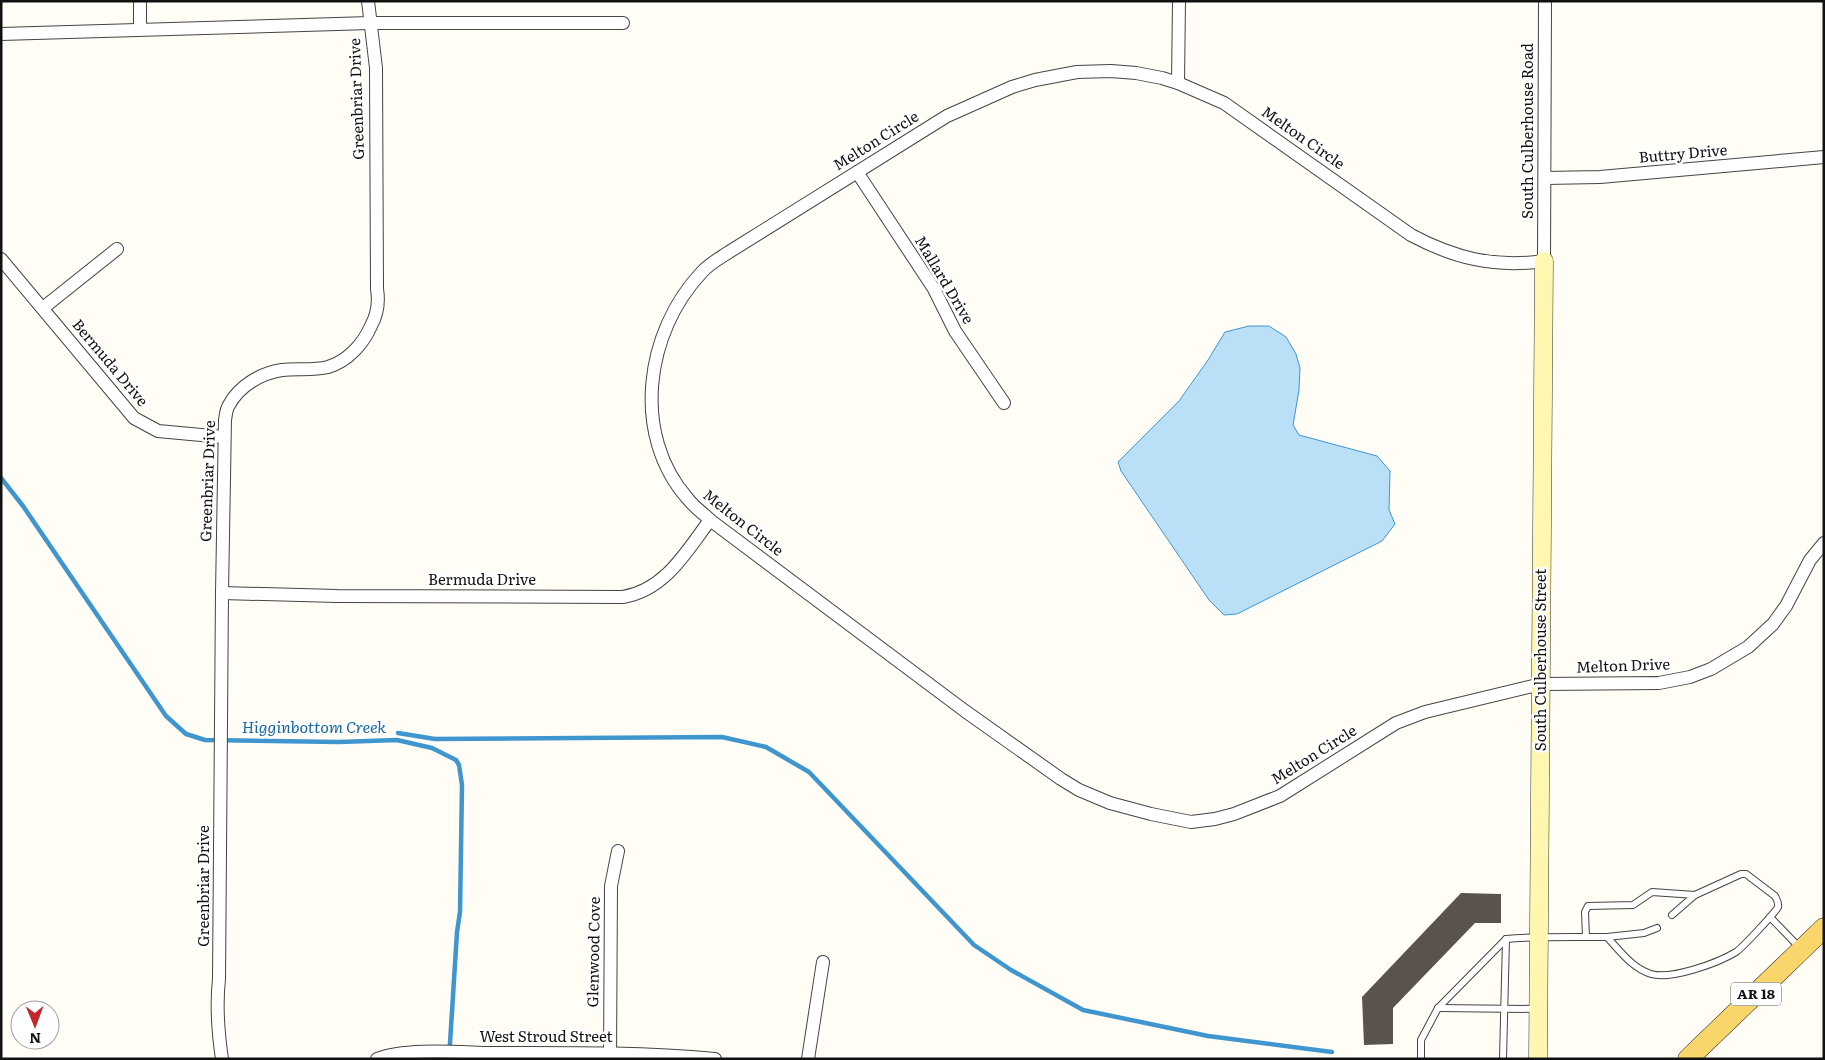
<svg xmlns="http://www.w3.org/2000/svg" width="1825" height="1060" font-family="Literata,serif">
  <rect width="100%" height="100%" fill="#fffdf5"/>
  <!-- water -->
  <path fill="#b9e0f7" stroke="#3f96cf" d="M 1249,326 L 1269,326 L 1286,337 L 1296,354 L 1300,368 L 1299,390 L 1293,425 L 1299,435 L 1377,456 L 1390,471 L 1389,510 L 1395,524 L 1382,541 L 1237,614 L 1224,615 L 1209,600 L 1121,471 L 1118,462 L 1179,401 L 1208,360 L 1225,332 Z"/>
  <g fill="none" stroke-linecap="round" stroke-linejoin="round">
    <!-- stream -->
    <g stroke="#3f96cf" stroke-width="4.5">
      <path d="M 1,478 L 23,506 L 166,716 L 186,734 L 205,740 L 339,742 L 397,740 L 432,748 L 456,760 L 459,765 L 462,785 L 460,912 L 457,932 L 449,1059"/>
      <path d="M 398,733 L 435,739 L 722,737 L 766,747 L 809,772 L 974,945 L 1011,970 L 1083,1010 L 1208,1036 L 1332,1052"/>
    </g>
  </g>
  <!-- building -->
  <path fill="#5a524d" d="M 1461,893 L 1501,894 L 1501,923 L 1475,923 L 1393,1008 L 1393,1044 L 1364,1045 L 1362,997 Z"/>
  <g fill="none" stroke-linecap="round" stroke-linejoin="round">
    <!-- lane casing -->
    <g stroke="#444" stroke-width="8">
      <g id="lane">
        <path d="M 1672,915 L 1695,895"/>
        <path d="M 1770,917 L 1799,947"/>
        <path d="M 1607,937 L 1644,933 L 1657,928"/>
        <path d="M 1438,1008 L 1537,1009"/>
        <path d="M 1421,1059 L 1421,1040 L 1438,1008 L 1506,939 C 1540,936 1574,937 1607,937 C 1620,951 1632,968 1651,974 C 1671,980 1718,963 1736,952 C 1742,948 1774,914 1778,907 C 1779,903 1777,900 1775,896 L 1746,874 L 1741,874 L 1695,895 L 1652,892 L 1633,905 L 1588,906 L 1585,912 L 1586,937"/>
        <path d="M 1503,1059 L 1506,939"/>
      </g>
    </g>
    <!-- street casing -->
    <g stroke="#444" stroke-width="14">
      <g id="street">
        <path d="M 1545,1 L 1544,261 C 1494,268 1454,258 1411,235 L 1224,103 L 1178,83 L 1162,78 L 1136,73 L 1111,71 L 1077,72 L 1035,80 L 1012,87 L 947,116 L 729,252 C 720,258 709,264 702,272 C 645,332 631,435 688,499 C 694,507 703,513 710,520 L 965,711 L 1061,779 L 1079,790 L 1110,803 L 1151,814 L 1191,822 L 1215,819 L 1234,814 L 1280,796 L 1396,723 L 1425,712 L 1541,684 L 1659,683 L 1690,677 L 1711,669 L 1748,647 L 1773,624 L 1786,606 L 1810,560 L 1824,543"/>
        <path d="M 140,29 L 140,1"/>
        <path d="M 1,34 L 370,23 L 623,23"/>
        <path d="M 1178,83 L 1179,1"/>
        <path d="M 857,172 L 934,289 L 955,331 L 1004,403"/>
        <path d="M 1545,178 L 1600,177 L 1824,157"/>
        <path d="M 1,259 L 134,418 L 158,431 L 223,437"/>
        <path d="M 43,308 L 117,249"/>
        <path d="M 222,593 L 337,596 L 623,597 C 665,590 686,552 710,520"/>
        <path d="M 222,1059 C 218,1032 216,1006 219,979 L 222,593 L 225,420 C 226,415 226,409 229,405 C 239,386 261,373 282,370 C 297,368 312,371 328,367 C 348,361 363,344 371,326 C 377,315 379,301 377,289 L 376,68 L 368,1"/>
        <path d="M 377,1059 C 405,1048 455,1052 487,1053 C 563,1053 639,1052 715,1059"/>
        <path d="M 610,1059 L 611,886 L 618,851"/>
        <path d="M 808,1059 L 823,962"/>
      </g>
    </g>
    <!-- secondary casing -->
    <g stroke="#333" stroke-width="19">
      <path id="secondary" d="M 1538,1059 L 1544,261"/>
    </g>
    <!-- primary casing -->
    <g stroke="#222" stroke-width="21">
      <path id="primary" d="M 1688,1059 L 1824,928"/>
    </g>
    <!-- lane -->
    <use href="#lane" stroke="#fff" stroke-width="6"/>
    <!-- street -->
    <use href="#street" stroke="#fff" stroke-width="12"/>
    <!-- secondary -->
    <use href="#secondary" stroke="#fff6b0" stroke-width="18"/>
    <!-- primary -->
    <use href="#primary" stroke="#f9d66b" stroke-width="20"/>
  </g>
  <g text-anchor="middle" stroke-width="5" stroke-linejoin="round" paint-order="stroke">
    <!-- shield labels -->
    <rect fill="#fff" stroke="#585858" stroke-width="1" x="1731" y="982.5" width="50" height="23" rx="4"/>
    <g font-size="14" font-weight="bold" fill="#111">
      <text x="1756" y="999">AR 18</text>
    </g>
    <!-- street labels -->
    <g font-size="15" fill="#111" stroke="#fff">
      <text transform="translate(357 99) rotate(-92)" y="5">Greenbriar Drive</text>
      <text transform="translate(1528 131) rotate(-90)" y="5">South Culberhouse Road</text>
      <text transform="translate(1303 138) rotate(35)" y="5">Melton Circle</text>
      <text transform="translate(876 141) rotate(-32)" y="5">Melton Circle</text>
      <text transform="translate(1683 154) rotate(-5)" y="5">Buttry Drive</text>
      <text transform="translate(944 280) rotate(59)" y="5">Mallard Drive</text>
      <text transform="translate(110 363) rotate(50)" y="5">Bermuda Drive</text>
      <text transform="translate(208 481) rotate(-88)" y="5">Greenbriar Drive</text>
      <text transform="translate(743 523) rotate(38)" y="5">Melton Circle</text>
      <text x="482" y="585">Bermuda Drive</text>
      <text transform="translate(1541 660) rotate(-90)" y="5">South Culberhouse Street</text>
      <text transform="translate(1623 666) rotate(-2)" y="5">Melton Drive</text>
      <text transform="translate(1314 755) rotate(-32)" y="5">Melton Circle</text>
      <text transform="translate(204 886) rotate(-90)" y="5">Greenbriar Drive</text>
      <text transform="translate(594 952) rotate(-89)" y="5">Glenwood Cove</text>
      <text x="546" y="1042">West Stroud Street</text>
    </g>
    <!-- water labels -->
    <g font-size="16" font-style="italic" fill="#1768a6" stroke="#fff">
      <text x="314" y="733">Higginbottom Creek</text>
    </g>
  </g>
  <!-- border -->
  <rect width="1825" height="1060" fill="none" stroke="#111111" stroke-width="5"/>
  <!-- north arrow -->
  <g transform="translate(35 1025) rotate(179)"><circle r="24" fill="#ffffff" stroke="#a0a0a0"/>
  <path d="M0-4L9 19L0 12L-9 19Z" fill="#c4262e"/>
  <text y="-8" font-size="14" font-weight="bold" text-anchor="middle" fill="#111111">N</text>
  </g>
</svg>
